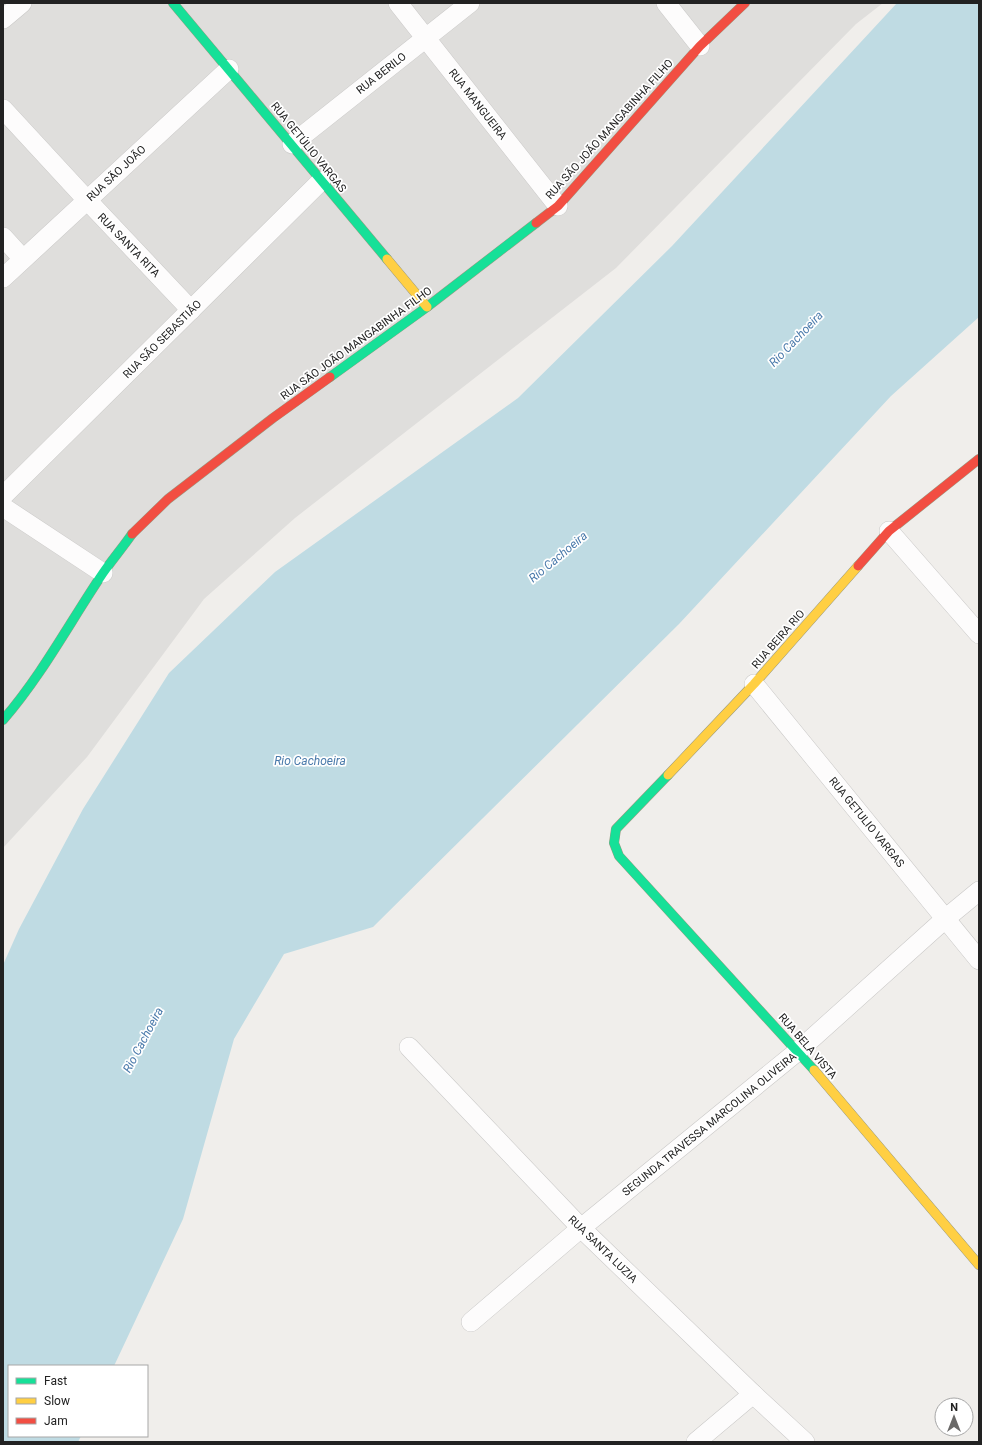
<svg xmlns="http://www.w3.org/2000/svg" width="982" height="1445" font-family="Roboto,sans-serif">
  <rect width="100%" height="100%" fill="#f0eeeb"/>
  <!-- residential -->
  <path fill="#dfdedc" d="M 3,3 L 883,3 L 856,24 L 616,268 L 295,518 L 204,599 L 87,757 L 3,848 Z"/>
  <!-- water -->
  <path fill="#bfdbe3" d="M 897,3 L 979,3 L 979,317 L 891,396 L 679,624 L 373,927 L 284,954 L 234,1039 L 183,1219 L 114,1366 L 9,1366 L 9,1436 L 81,1436 L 78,1442 L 3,1442 L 3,965 L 19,929 L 83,809 L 169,673 L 275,572 L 518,398 L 672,246 Z"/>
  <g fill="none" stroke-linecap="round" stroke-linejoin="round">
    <!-- street casing -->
    <g stroke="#c9c8c7" stroke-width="20">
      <g id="street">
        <path d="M 398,3 L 558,206"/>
        <path d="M 666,3 L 700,46"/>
        <path d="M 3,19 L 22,3"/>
        <path d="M 3,109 L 87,200 L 191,310"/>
        <path d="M 292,144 L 470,3"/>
        <path d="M 3,237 L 23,259"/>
        <path d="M 3,278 L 229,69"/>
        <path d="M 3,496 L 321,181"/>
        <path d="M 3,507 L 103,573"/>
        <path d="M 889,531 L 979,634"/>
        <path d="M 754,684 L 979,960"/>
        <path d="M 409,1047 L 581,1228 L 753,1394 L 805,1442"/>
        <path d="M 471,1322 L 581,1228 L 798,1051 L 945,919 L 979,891"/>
        <path d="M 696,1442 L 753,1394"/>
      </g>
    </g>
    <!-- fast casing -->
    <g stroke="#999a82" stroke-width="10">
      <g id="fast">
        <path d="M 173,3 L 387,259"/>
        <path d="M 330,377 L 427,307 L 536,223"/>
        <path d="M 3,720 C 42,675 70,622 103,573 C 112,560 123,547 132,534"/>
        <path d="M 668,775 L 616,829 L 614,843 L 619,856 L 814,1070"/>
      </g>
    </g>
    <!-- slow casing -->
    <g stroke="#999a82" stroke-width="10">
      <g id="slow">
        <path d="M 387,259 L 427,307"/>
        <path d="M 668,775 L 754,684 L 858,566"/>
        <path d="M 814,1070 L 979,1265"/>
      </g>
    </g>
    <!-- jam casing -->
    <g stroke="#999a82" stroke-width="10">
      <g id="jam">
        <path d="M 536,223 L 558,206 L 700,46 L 745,3"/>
        <path d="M 132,534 L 168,499 L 273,418 L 330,377"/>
        <path d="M 858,566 L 889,531 L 979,459"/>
      </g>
    </g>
    <!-- street -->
    <use href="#street" stroke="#fdfcfc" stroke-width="19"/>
    <!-- fast -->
    <use href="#fast" stroke="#16e098" stroke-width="9"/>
    <!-- slow -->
    <use href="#slow" stroke="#ffcf43" stroke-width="9"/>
    <!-- jam -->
    <use href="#jam" stroke="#f24e42" stroke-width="9"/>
  </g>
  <g text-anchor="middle" stroke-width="3.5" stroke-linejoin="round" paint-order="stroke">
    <!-- street labels -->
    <g font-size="11" fill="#222" stroke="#fff">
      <text transform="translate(381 73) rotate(-38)" y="4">RUA BERILO</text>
      <text transform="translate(478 104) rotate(52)" y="4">RUA MANGUEIRA</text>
      <text transform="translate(609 129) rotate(-48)" y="4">RUA SÃO JOÃO MANGABINHA FILHO</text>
      <text transform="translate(309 147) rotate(51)" y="4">RUA GETÚLIO VARGAS</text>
      <text transform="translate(116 173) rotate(-43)" y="4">RUA SÃO JOÃO</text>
      <text transform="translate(129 245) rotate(46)" y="4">RUA SANTA RITA</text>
      <text transform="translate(162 339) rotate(-45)" y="4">RUA SÃO SEBASTIÃO</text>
      <text transform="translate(356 343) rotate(-36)" y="4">RUA SÃO JOÃO MANGABINHA FILHO</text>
      <text transform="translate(778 639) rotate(-49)" y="4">RUA BEIRA RIO</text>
      <text transform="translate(867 822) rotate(51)" y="4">RUA GETULIO VARGAS</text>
      <text transform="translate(808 1046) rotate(49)" y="4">RUA BELA VISTA</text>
      <text transform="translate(709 1124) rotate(-39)" y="4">SEGUNDA TRAVESSA MARCOLINA OLIVEIRA</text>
      <text transform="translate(603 1249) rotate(44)" y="4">RUA SANTA LUZIA</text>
    </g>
    <!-- water labels -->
    <g font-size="12" font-style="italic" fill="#4a7aab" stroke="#fff">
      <text transform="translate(796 339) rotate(-46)" y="4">Rio Cachoeira</text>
      <text transform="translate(558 557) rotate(-40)" y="4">Rio Cachoeira</text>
      <text x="310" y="765">Rio Cachoeira</text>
      <text transform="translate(143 1040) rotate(-62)" y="4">Rio Cachoeira</text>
    </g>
  </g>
  <!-- border -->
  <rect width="982" height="1445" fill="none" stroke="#222222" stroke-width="8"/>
  <!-- legend -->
  <rect x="8" y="1365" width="140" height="72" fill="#ffffff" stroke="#a7a7a7"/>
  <rect x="16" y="1378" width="20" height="6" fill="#16e098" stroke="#a7a7a7"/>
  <text x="44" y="1385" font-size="12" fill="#222222">Fast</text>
  <rect x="16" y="1398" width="20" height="6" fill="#ffcf43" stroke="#a7a7a7"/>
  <text x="44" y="1405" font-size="12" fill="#222222">Slow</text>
  <rect x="16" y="1418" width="20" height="6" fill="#f24e42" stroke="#a7a7a7"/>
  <text x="44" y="1425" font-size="12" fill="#222222">Jam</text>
  <!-- north arrow -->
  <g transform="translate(954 1417)"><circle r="19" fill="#ffffff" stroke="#a7a7a7"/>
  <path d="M0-3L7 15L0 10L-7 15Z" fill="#6a6968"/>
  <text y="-6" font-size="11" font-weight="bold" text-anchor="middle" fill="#222222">N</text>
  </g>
</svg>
